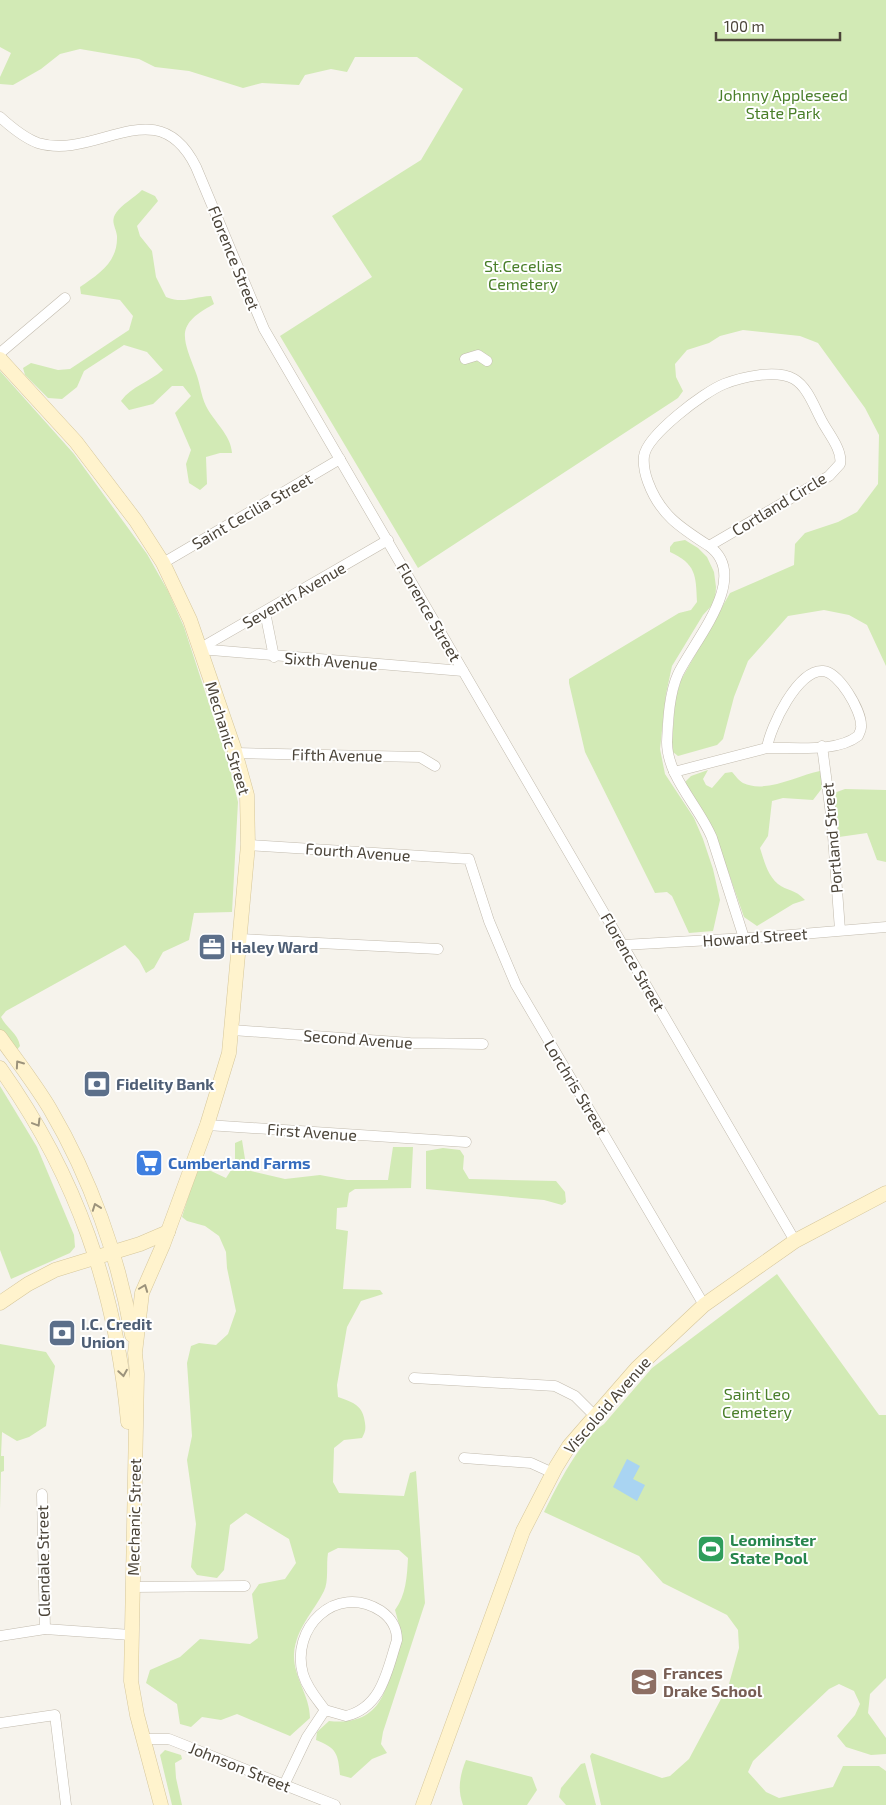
<svg xmlns="http://www.w3.org/2000/svg" width="886" height="1805" font-family="'Exo 2',sans-serif">
  <rect width="100%" height="100%" fill="#f6f3ec"/>
  <!-- green -->
  <g fill="#d2eab5">
    <path d="M 0,0 L 886,0 L 886,666 L 867,625 L 849,615 L 824,610 L 788,616 L 748,661 L 734,697 L 723,739 L 717,745 L 678,756 L 673,752 L 672,743 L 675,700 L 681,680 L 730,593 L 794,565 L 795,544 L 805,533 L 838,522 L 857,512 L 878,484 L 879,435 L 865,408 L 818,343 L 800,336 L 743,330 L 720,336 L 709,343 L 687,350 L 675,364 L 676,377 L 683,391 L 678,398 L 418,568 L 280,336 L 372,277 L 332,216 L 421,160 L 463,89 L 417,57 L 355,57 L 347,72 L 331,69 L 305,75 L 299,85 L 262,83 L 243,88 L 189,71 L 155,67 L 139,59 L 80,49 L 60,54 L 41,69 L 13,85 L 0,84 L 0,77 L 11,53 L 0,47 Z"/>
    <path d="M 142,190 L 155,196 L 158,201 L 137,226 L 140,236 L 152,251 L 156,277 L 166,297 C 184,304 192,297 211,296 L 214,304 C 175,325 182,336 196,373 C 200,383 201,396 206,406 C 214,422 231,435 232,453 L 220,453 L 206,457 L 207,484 L 200,490 L 189,483 L 186,464 L 191,450 L 175,413 L 191,396 L 183,386 L 172,386 L 153,404 L 129,410 L 121,401 C 132,386 149,382 163,370 L 147,352 L 124,345 L 84,371 L 77,387 L 62,399 L 48,398 L 25,375 L 23,368 L 31,363 L 58,370 L 70,369 L 129,330 L 133,316 L 120,300 L 81,294 L 80,287 C 99,274 118,262 117,236 C 116,227 110,222 116,213 C 121,205 135,197 142,190 Z"/>
    <path d="M 0,371 L 74,454 L 147,554 L 168,591 L 184,627 L 229,765 L 238,802 L 232,912 L 194,913 L 189,940 L 163,952 L 154,968 L 146,973 L 139,960 L 125,945 L 6,1011 L 1,1017 C 6,1028 18,1033 20,1046 L 15,1052 L 0,1031 Z"/>
    <path d="M 685,540 L 698,548 L 707,557 L 714,572 L 716,587 L 715,602 L 703,615 L 672,666 L 666,694 L 660,749 L 665,774 L 694,818 L 703,839 L 713,869 L 720,900 L 713,931 L 689,933 L 672,896 L 667,892 L 655,893 L 585,752 L 569,683 L 569,679 L 679,613 L 691,610 L 697,602 C 696,575 696,564 670,552 L 670,547 L 674,542 Z"/>
    <path d="M 708,770 L 703,779 L 706,785 L 712,788 L 725,773 L 732,772 C 735,775 739,781 743,783 C 766,794 798,775 820,771 L 823,787 L 813,800 L 783,798 L 772,801 L 768,836 L 760,848 C 764,860 767,875 778,884 C 787,891 795,889 805,900 L 793,904 L 757,926 L 744,917 L 714,831 L 684,783 L 691,776 Z"/>
    <path d="M 845,789 L 886,790 L 886,862 L 877,860 L 867,833 L 839,837 L 834,793 Z"/>
    <path d="M 0,1086 L 37,1147 L 74,1235 L 75,1247 L 70,1253 L 11,1279 L 0,1250 Z"/>
    <path d="M 242,1140 L 245,1159 L 251,1171 L 285,1179 L 320,1175 L 347,1180 L 388,1180 L 393,1147 L 413,1147 L 411,1188 L 355,1189 L 349,1193 L 347,1207 L 337,1208 L 336,1229 L 348,1231 L 343,1289 L 380,1290 L 383,1294 L 361,1301 L 347,1327 L 337,1385 L 338,1397 C 354,1403 363,1405 365,1423 C 366,1430 365,1432 362,1438 L 344,1440 L 334,1448 L 333,1482 L 339,1493 L 404,1496 L 410,1473 L 416,1471 L 425,1603 L 383,1732 L 381,1744 L 387,1753 L 372,1759 L 351,1778 L 340,1775 C 338,1754 337,1748 316,1740 L 317,1732 L 329,1721 C 388,1727 388,1680 399,1636 L 400,1628 L 395,1610 C 406,1595 407,1577 408,1558 L 399,1550 L 338,1548 L 328,1553 C 326,1564 329,1581 324,1591 C 313,1613 296,1628 294,1654 C 293,1677 310,1695 310,1718 L 290,1736 L 237,1714 L 221,1720 L 202,1717 L 191,1727 L 180,1724 L 177,1704 L 146,1683 L 150,1670 L 180,1657 L 200,1639 L 250,1644 L 258,1638 L 252,1594 L 259,1584 L 285,1579 L 296,1563 L 289,1539 L 246,1513 L 230,1525 L 224,1570 L 217,1578 L 197,1575 L 191,1567 L 196,1524 L 187,1460 L 192,1436 L 187,1363 L 191,1346 L 199,1343 L 216,1345 L 228,1334 L 236,1311 L 227,1268 L 226,1252 L 219,1236 L 205,1226 L 187,1221 L 182,1217 L 195,1175 L 199,1170 L 211,1171 L 226,1178 L 235,1164 L 235,1143 Z"/>
    <path d="M 443,1148 L 460,1150 L 464,1156 L 463,1169 L 469,1179 L 556,1181 L 565,1192 L 566,1202 L 562,1205 L 544,1200 L 426,1189 L 426,1151 Z"/>
    <path d="M 777,1274 L 879,1415 L 886,1415 L 886,1678 L 870,1694 L 868,1713 L 886,1738 L 886,1754 L 871,1755 L 846,1747 L 837,1736 L 855,1715 L 860,1704 L 854,1691 L 839,1684 L 829,1689 L 753,1761 L 748,1772 L 766,1792 L 779,1798 L 833,1787 L 843,1766 L 879,1766 L 886,1771 L 886,1805 L 601,1805 L 590,1756 L 592,1753 L 662,1778 L 670,1776 L 689,1759 L 729,1684 L 739,1648 L 738,1630 L 727,1615 L 663,1583 L 639,1556 L 544,1512 C 557,1486 580,1440 604,1424 L 652,1368 Z"/>
    <path d="M 0,1344 L 46,1352 L 55,1366 L 46,1426 L 29,1437 L 17,1441 L 2,1432 L 1,1456 L 4,1456 L 4,1471 L 1,1472 L 0,1509 Z"/>
    <path d="M 165,1750 L 181,1755 L 182,1759 L 175,1763 L 176,1778 L 182,1805 L 172,1805 L 160,1755 Z"/>
    <path d="M 466,1760 L 532,1777 L 537,1790 L 527,1805 L 463,1805 C 457,1789 460,1775 466,1760 Z"/>
    <path d="M 585,1763 L 596,1805 L 566,1805 L 559,1797 L 561,1788 L 581,1764 Z"/>
  </g>
  <!-- water -->
  <path fill="#a9d4f2" d="M 627,1459 L 640,1466 L 633,1479 L 645,1485 L 637,1501 L 613,1487 Z"/>
  <g fill="none" stroke-linecap="round" stroke-linejoin="round">
    <!-- street casing -->
    <g stroke="#c2bbae" stroke-width="11">
      <g id="street">
        <path d="M 0,117 C 11,127 24,138 38,143 C 97,161 157,88 196,167 L 264,329 L 795,1241"/>
        <path d="M 0,353 L 65,298"/>
        <path d="M 465,359 L 478,355 L 487,361"/>
        <path d="M 709,546 C 681,528 660,515 648,482 C 645,474 643,465 644,456 C 647,435 704,392 724,384 C 742,377 776,369 794,379 C 808,387 815,409 823,423 C 829,434 843,451 840,464 L 829,476 L 709,546 C 752,577 693,642 678,674 C 669,694 668,721 667,742 C 667,777 699,806 712,838 L 744,938"/>
        <path d="M 163,563 L 340,459"/>
        <path d="M 265,612 L 274,657"/>
        <path d="M 199,649 L 463,671"/>
        <path d="M 199,649 L 388,540"/>
        <path d="M 822,746 L 832,822 L 840,930"/>
        <path d="M 236,753 L 420,757 L 435,766"/>
        <path d="M 674,772 L 767,748 C 770,727 798,669 823,671 C 839,672 861,710 861,725 C 862,729 860,732 858,736 C 836,753 795,747 767,748"/>
        <path d="M 248,845 L 469,859 L 489,921 L 516,985 L 704,1305"/>
        <path d="M 240,939 L 438,949"/>
        <path d="M 623,945 L 766,937 L 886,927"/>
        <path d="M 232,1030 L 410,1043 L 483,1044"/>
        <path d="M 207,1125 L 466,1142"/>
        <path d="M 414,1378 L 555,1386 L 575,1396 L 595,1416"/>
        <path d="M 464,1458 L 531,1463 L 553,1473"/>
        <path d="M 42,1494 L 45,1629"/>
        <path d="M 132,1587 L 245,1586"/>
        <path d="M 0,1636 L 45,1629 L 131,1635"/>
        <path d="M 0,1723 L 55,1715 L 66,1805"/>
        <path d="M 144,1739 L 169,1739 L 335,1805"/>
        <path d="M 284,1785 L 307,1737 L 325,1710 L 346,1716 C 382,1707 387,1671 397,1640 C 397,1627 391,1618 381,1611 C 335,1582 290,1629 303,1674 C 307,1688 317,1699 325,1710"/>
      </g>
    </g>
    <!-- secondary casing -->
    <g stroke="#d6c79b" stroke-width="15">
      <g id="secondary">
        <path d="M 0,359 L 76,442 L 136,521 L 163,563 L 190,620 L 234,748 L 247,795 L 248,845 L 229,1053 L 207,1125 L 163,1245 L 142,1293 L 135,1353 L 137,1374 L 131,1681 L 137,1715 L 161,1805"/>
        <path d="M 0,1037 C 17,1061 35,1084 50,1109 C 90,1177 119,1257 132,1335"/>
        <path d="M 0,1068 C 77,1176 116,1290 128,1422"/>
        <path d="M 0,1303 L 28,1284 L 55,1270 L 140,1244 L 168,1232"/>
        <path d="M 423,1805 L 523,1531 L 556,1467 L 569,1446 L 637,1368 L 704,1305 L 795,1241 L 886,1193"/>
      </g>
    </g>
    <!-- street -->
    <use href="#street" stroke="#fff" stroke-width="10"/>
    <!-- secondary -->
    <use href="#secondary" stroke="#fff3cd" stroke-width="14"/>
  </g>
  <!-- one-way arrows -->
  <defs><path id="oneway-chevron" d="M-2-3.5L2.5 0L-2 3.5" fill="none" stroke-width="1.6" stroke-linecap="round" stroke-linejoin="round" transform="scale(1.25)"/></defs>
  <g stroke="#9c937c">
    <use href="#oneway-chevron" transform="translate(19 1064) rotate(-125)"/>
    <use href="#oneway-chevron" transform="translate(37 1123) rotate(59)"/>
    <use href="#oneway-chevron" transform="translate(96 1207) rotate(-110)"/>
    <use href="#oneway-chevron" transform="translate(144 1288) rotate(-69)"/>
    <use href="#oneway-chevron" transform="translate(123 1373) rotate(81)"/>
  </g>
  <!-- icons -->
  <defs>
    <g id="office-square" transform="scale(1.4375)"><rect x="-9" y="-9" width="18" height="18" rx="4" fill="#5c6f8a" stroke="#fff"/><path d="M-6-3h4V-5.5h4V-3h4V5H-6ZM-1-4.5V-3h2v-1.5ZM-6 0V1H6V0Z" fill="#fff"/></g>
    <g id="bank-square" transform="scale(1.4375)"><rect x="-9" y="-9" width="18" height="18" rx="4" fill="#5c6f8a" stroke="#fff"/><path d="M-6-4H6V4H-6ZM0-2.3a2.3 2.3 0 1 0 0 4.6a2.3 2.3 0 1 0 0-4.6Z" fill="#fff"/></g>
    <g id="supermarket-square" transform="scale(1.4375)"><rect x="-9" y="-9" width="18" height="18" rx="4" fill="#3f7fe0" stroke="#fff"/><path d="M-6-5.5h2.5l.6 2H6L4.5 2H-2.5L-4.4-4H-6ZM-1.5 3.2a1.3 1.3 0 1 0 .1 0ZM3 3.2a1.3 1.3 0 1 0 .1 0Z" fill="#fff"/></g>
    <g id="stadium-square" transform="scale(1.4375)"><rect x="-9" y="-9" width="18" height="18" rx="4" fill="#2e9e5b" stroke="#fff"/><path d="M0-5a6.5 5 0 1 0 0 10a6.5 5 0 1 0 0-10ZM-3.5-1.8h7v3.6h-7Z" fill="#fff"/></g>
    <g id="school-square" transform="scale(1.4375)"><rect x="-9" y="-9" width="18" height="18" rx="4" fill="#8d6e63" stroke="#fff"/><path d="M0-5L7-2L0 1L-7-2ZM-4 1L0 2.5L4 1V4Q0 6-4 4Z" fill="#fff"/></g>
  </defs>
  <g fill-rule="evenodd">
    <use href="#office-square" x="212" y="947"/>
    <use href="#bank-square" x="97" y="1084"/>
    <use href="#supermarket-square" x="149" y="1163"/>
    <use href="#bank-square" x="62" y="1333"/>
    <use href="#stadium-square" x="711" y="1549"/>
    <use href="#school-square" x="644" y="1682"/>
  </g>
  <g text-anchor="middle" stroke-width="4" stroke-linejoin="round" paint-order="stroke">
    <!-- park labels -->
    <g font-size="16" fill="#4a7f2a" stroke="#fff">
      <text x="783" y="101">Johnny Appleseed<tspan x="783" dy="18">State Park</tspan></text>
      <text x="523" y="272">St.Cecelias<tspan x="523" dy="18">Cemetery</tspan></text>
      <text x="757" y="1400">Saint Leo<tspan x="757" dy="18">Cemetery</tspan></text>
    </g>
    <!-- street labels -->
    <g font-size="16" fill="#4b4439" stroke="#fff">
      <text transform="translate(234 258) rotate(68)" y="6">Florence Street</text>
      <text transform="translate(779 504) rotate(-31)" y="6">Cortland Circle</text>
      <text transform="translate(252 511) rotate(-30)" y="6">Saint Cecilia Street</text>
      <text transform="translate(294 595) rotate(-30)" y="6">Seventh Avenue</text>
      <text transform="translate(429 612) rotate(60)" y="6">Florence Street</text>
      <text transform="translate(331 661) rotate(4)" y="6">Sixth Avenue</text>
      <text transform="translate(228 738) rotate(73)" y="6">Mechanic Street</text>
      <text transform="translate(337 755) rotate(1)" y="6">Fifth Avenue</text>
      <text transform="translate(832 838) rotate(-95)" y="6">Portland Street</text>
      <text transform="translate(358 852) rotate(4)" y="6">Fourth Avenue</text>
      <text transform="translate(755 937) rotate(-4)" y="6">Howard Street</text>
      <text transform="translate(633 962) rotate(60)" y="6">Florence Street</text>
      <text transform="translate(358 1039) rotate(4)" y="6">Second Avenue</text>
      <text transform="translate(576 1087) rotate(59)" y="6">Lorchris Street</text>
      <text transform="translate(312 1132) rotate(4)" y="6">First Avenue</text>
      <text transform="translate(607 1405) rotate(-49)" y="6">Viscoloid Avenue</text>
      <text transform="translate(134 1517) rotate(-89)" y="6">Mechanic Street</text>
      <text transform="translate(43 1561) rotate(-91)" y="6">Glendale Street</text>
      <text transform="translate(240 1767) rotate(22)" y="6">Johnson Street</text>
    </g>
    <!-- service labels -->
    <g font-size="16" font-weight="bold" fill="#4e5e75" stroke="#fff" text-anchor="start">
      <text x="231" y="953">Haley Ward</text>
      <text x="116" y="1090">Fidelity Bank</text>
      <text x="81" y="1330">I.C. Credit<tspan x="81" dy="18">Union</tspan></text>
    </g>
    <!-- shop labels -->
    <g font-size="16" font-weight="bold" fill="#366cbe" stroke="#fff" text-anchor="start">
      <text x="168" y="1169">Cumberland Farms</text>
    </g>
    <!-- leisure labels -->
    <g font-size="16" font-weight="bold" fill="#27864d" stroke="#fff" text-anchor="start">
      <text x="730" y="1546">Leominster<tspan x="730" dy="18">State Pool</tspan></text>
    </g>
    <!-- education labels -->
    <g font-size="16" font-weight="bold" fill="#785e54" stroke="#fff" text-anchor="start">
      <text x="663" y="1679">Frances<tspan x="663" dy="18">Drake School</tspan></text>
    </g>
  </g>
  <!-- scale -->
  <path d="M716 32v8h124v-8" fill="none" stroke="#4b4439" stroke-width="2.5"/>
  <text x="724" y="32" font-size="15" fill="#4b4439" stroke="#ffffff" stroke-width="4" paint-order="stroke">100 m</text>
</svg>
